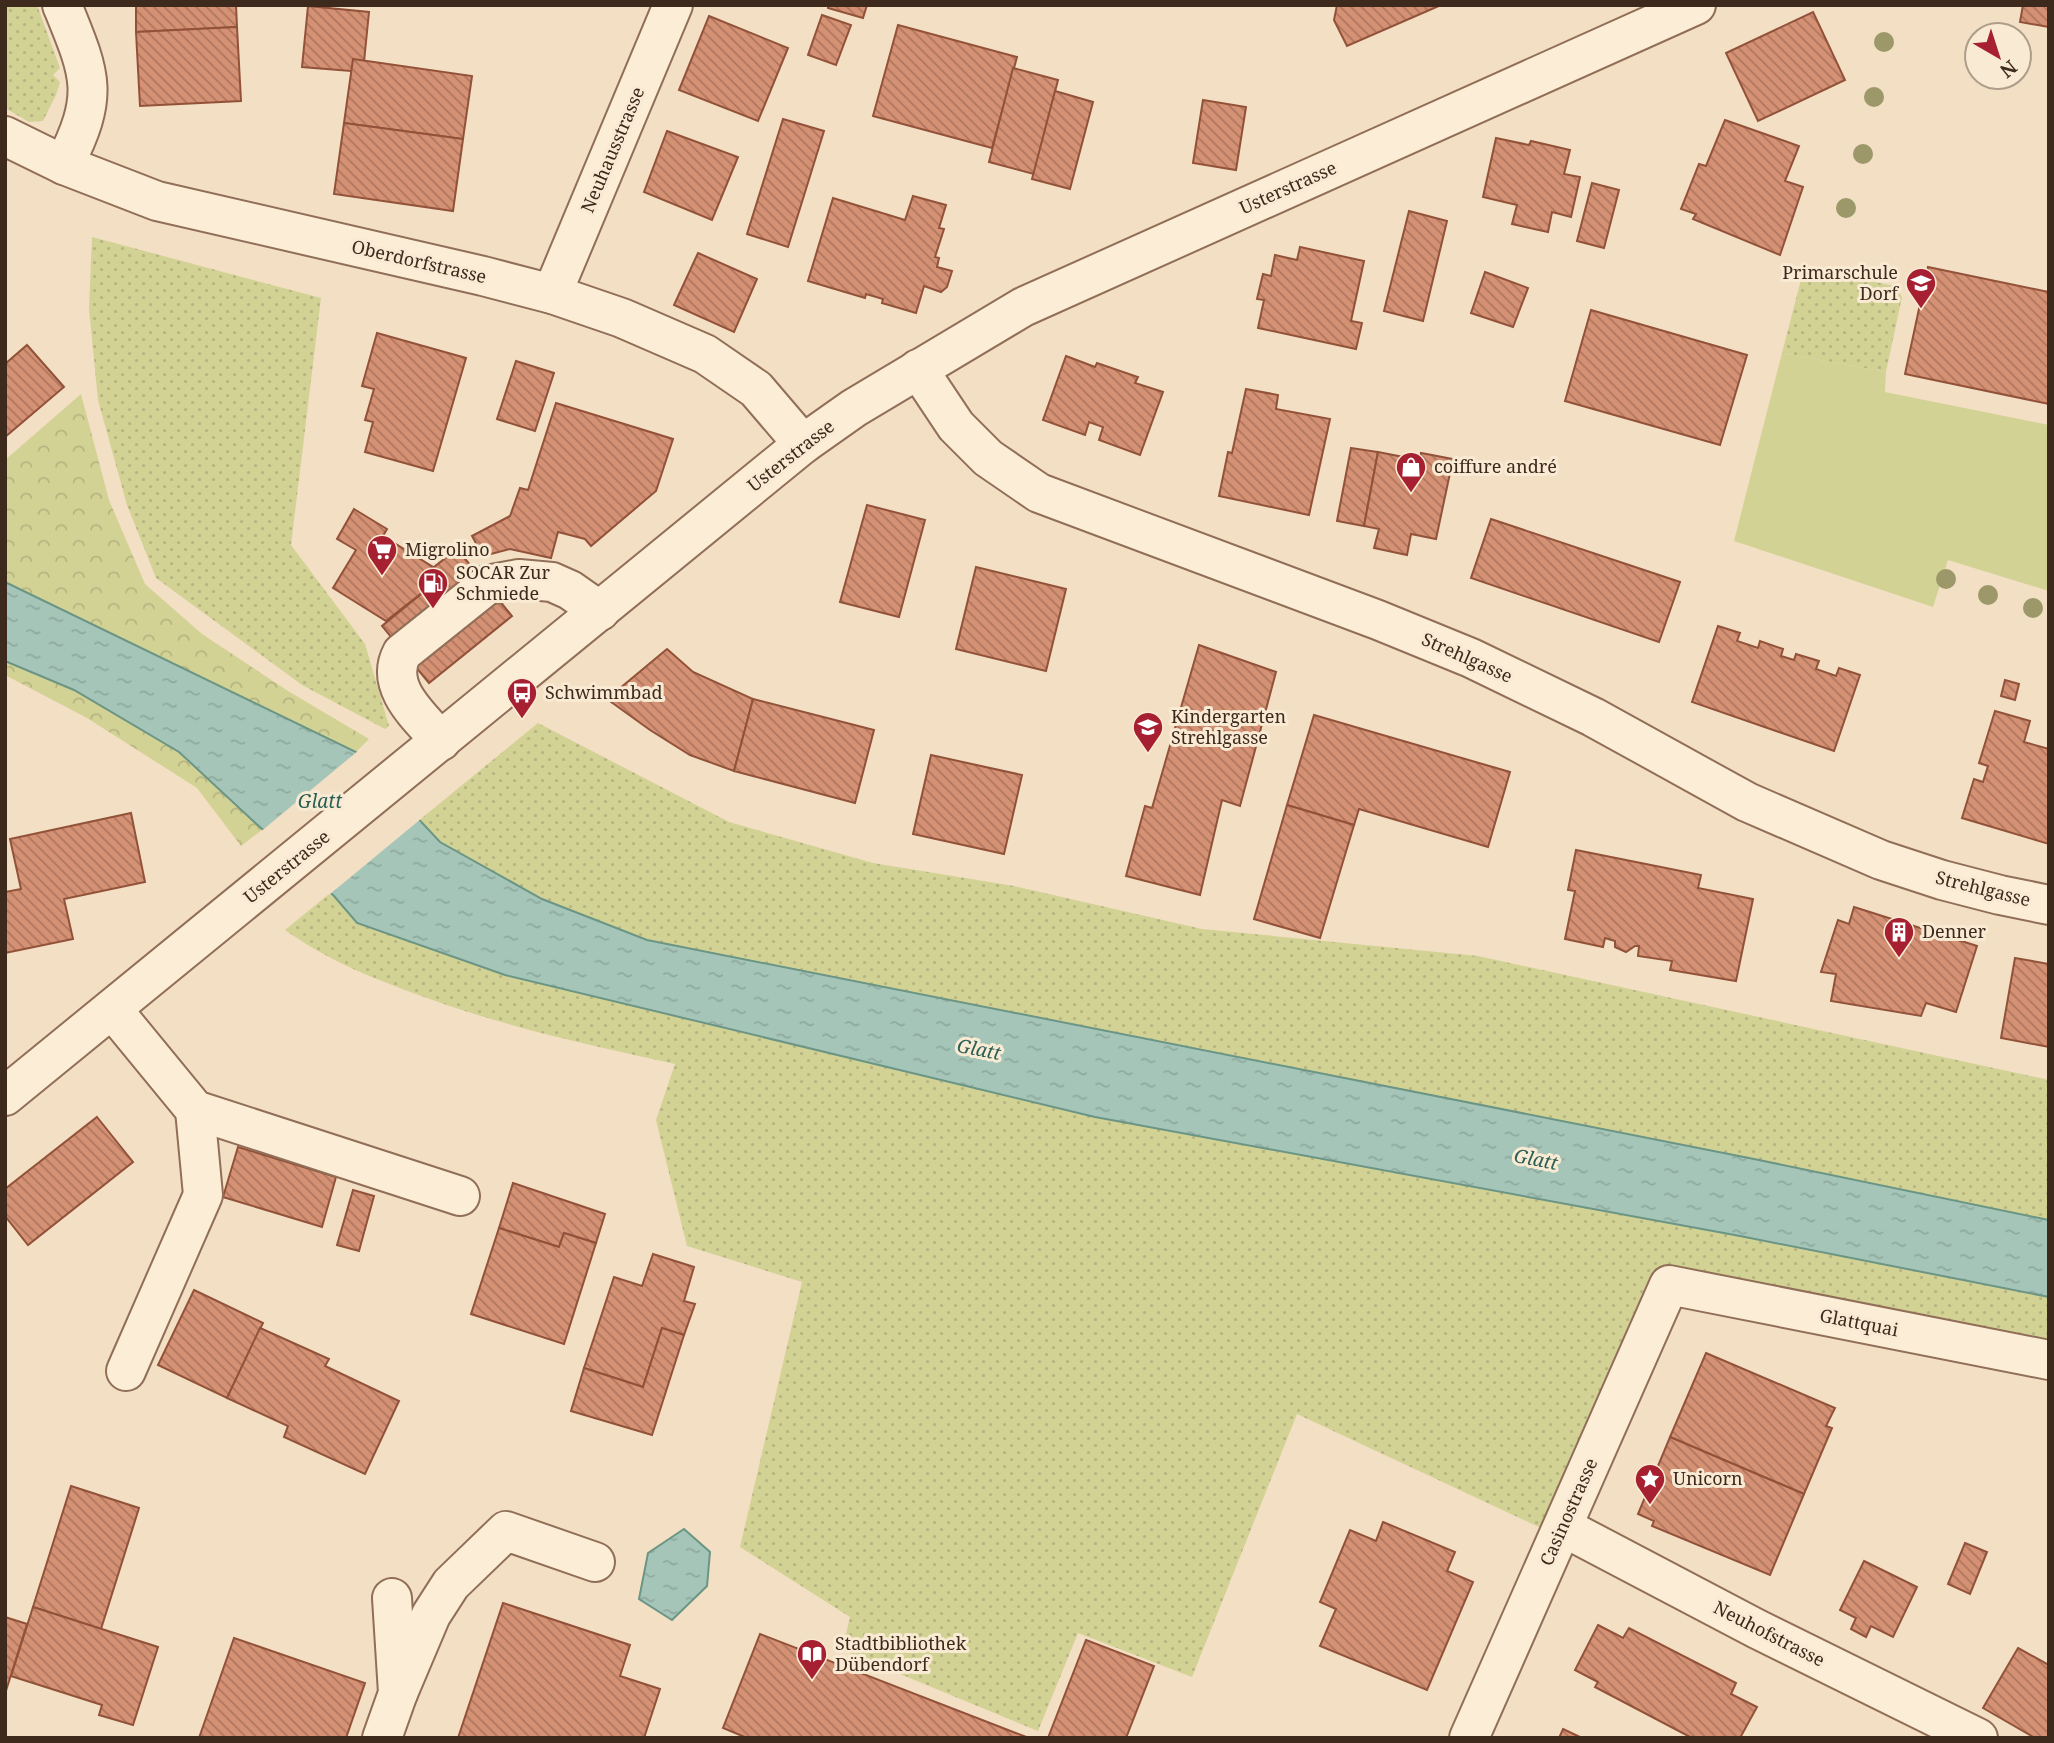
<svg xmlns="http://www.w3.org/2000/svg" width="2054" height="1743" font-family="'Noto Serif',serif">
  <defs>
    <pattern id="grass-dots" width="8" height="8" patternUnits="userSpaceOnUse" patternTransform="scale(1.75)"><rect width="8" height="8" fill="#d3d295"/><path d="M2 2h.1M6 6h.1" fill="none" stroke="#b6b480" stroke-width="1.8" stroke-linecap="round"/></pattern>
    <pattern id="forest-crowns" width="20" height="18" patternUnits="userSpaceOnUse" patternTransform="scale(1.75)"><rect width="20" height="18" fill="#d3d295"/><path d="M2 6a3 3 0 1 1 6 0M12 15a3 3 0 1 1 6 0" fill="none" stroke="#b6b480"/></pattern>
    <pattern id="water-ripples" width="26" height="14" patternUnits="userSpaceOnUse" patternTransform="scale(1.75)"><rect width="26" height="14" fill="#a5c5b8"/><path d="M2 4q2-2 4 0t4 0M15 11q2-2 4 0t4 0" fill="none" stroke="#8fa99e"/></pattern>
    <pattern id="building-back-hatch" width="6" height="6" patternUnits="userSpaceOnUse" patternTransform="scale(1.75)"><rect width="6" height="6" fill="#d59174"/><path d="M-1 5l2 2M0 0l6 6M5-1l2 2" fill="none" stroke="#ae765f"/></pattern>
  </defs>
  <rect width="100%" height="100%" fill="#f3dfc3"/>
  <!-- grass -->
  <g fill="url(#grass-dots)">
    <path d="M 5,5 L 37,5 L 60,68 L 53,75 L 60,82 L 56,95 L 43,121 L 29,122 L 5,108 Z"/>
    <path d="M 92,237 L 321,298 L 291,545 L 365,644 L 389,726 L 385,729 L 302,685 L 156,578 L 127,505 L 98,400 L 89,309 Z"/>
    <path d="M 1804,268 L 1895,286 L 1902,297 L 1886,372 L 1782,353 Z"/>
    <path d="M 538,723 L 729,822 L 873,863 L 1014,886 L 1202,929 L 1478,956 L 2049,1080 L 2049,1345 L 1669,1286 L 1558,1536 L 1297,1414 L 1192,1677 L 1078,1633 L 1038,1731 L 842,1650 L 850,1617 L 740,1547 L 802,1282 L 687,1246 L 656,1120 L 675,1064 C 584,1044 501,1026 413,993 C 367,976 326,959 285,930 Z"/>
  </g>
  <!-- forest -->
  <g fill="url(#forest-crowns)">
    <path d="M 81,394 L 109,500 L 145,584 L 202,634 L 288,691 L 369,739 L 356,752 L 5,582 L 5,460 Z"/>
    <path d="M 5,661 L 74,690 L 179,752 L 262,830 L 241,846 L 197,788 L 87,718 L 5,675 Z"/>
  </g>
  <!-- garden -->
  <path fill="#d3d295" d="M 1782,353 L 1886,372 L 1885,392 L 2049,425 L 2049,591 L 1948,560 L 1933,607 L 1734,541 Z"/>
  <!-- water -->
  <g fill="url(#water-ripples)" stroke="#6b9585" stroke-width="2">
    <path d="M 5,582 L 356,752 L 440,842 L 542,899 L 647,940 L 1754,1159 L 2049,1220 L 2049,1297 L 1740,1236 L 1095,1117 L 505,975 L 357,923 L 334,896 L 179,752 L 74,690 L 5,661 Z"/>
    <path d="M 684,1529 L 710,1552 L 707,1586 L 672,1620 L 639,1599 L 648,1553 Z"/>
  </g>
  <!-- pier -->
  <path fill="#f3dfc3" d="M 359,750 L 422,818 L 329,895 L 259,833 Z"/>
  <!-- building -->
  <g fill="url(#building-back-hatch)" stroke="#92523a" stroke-width="2">
    <path d="M 136,5 L 236,5 L 237,27 L 136,32 Z"/>
    <path d="M 828,5 L 867,5 L 863,18 L 828,8 Z"/>
    <path d="M 1337,5 L 1441,5 L 1347,46 L 1334,20 Z"/>
    <path d="M 2023,5 L 2049,5 L 2049,27 L 2020,22 Z"/>
    <path d="M 308,6 L 369,12 L 363,72 L 302,67 Z"/>
    <path d="M 1813,12 L 1845,80 L 1758,121 L 1726,53 Z"/>
    <path d="M 822,15 L 851,25 L 836,65 L 808,55 Z"/>
    <path d="M 709,16 L 788,48 L 758,121 L 679,90 Z"/>
    <path d="M 898,25 L 1017,57 L 992,148 L 873,116 Z"/>
    <path d="M 237,27 L 241,101 L 140,106 L 136,32 Z"/>
    <path d="M 353,59 L 472,76 L 463,139 L 344,123 Z"/>
    <path d="M 1013,68 L 1058,80 L 1034,174 L 989,162 Z"/>
    <path d="M 1055,91 L 1093,102 L 1070,189 L 1032,179 Z"/>
    <path d="M 1203,100 L 1246,107 L 1236,170 L 1193,163 Z"/>
    <path d="M 783,119 L 824,131 L 788,247 L 747,234 Z"/>
    <path d="M 1725,120 L 1799,146 L 1785,181 L 1803,187 L 1780,255 L 1693,219 L 1696,214 L 1681,209 L 1699,164 L 1706,166 Z"/>
    <path d="M 344,123 L 463,139 L 453,211 L 334,194 Z"/>
    <path d="M 667,131 L 738,157 L 712,220 L 644,192 Z"/>
    <path d="M 1496,138 L 1529,145 L 1531,141 L 1570,150 L 1564,174 L 1580,177 L 1571,217 L 1552,212 L 1548,232 L 1512,224 L 1517,205 L 1483,197 Z"/>
    <path d="M 1592,183 L 1619,190 L 1604,248 L 1577,241 Z"/>
    <path d="M 913,196 L 946,205 L 939,228 L 944,229 L 935,257 L 939,258 L 937,267 L 952,271 L 947,287 L 941,292 L 924,286 L 916,313 L 882,303 L 883,299 L 866,294 L 865,298 L 808,281 L 833,198 L 905,220 Z"/>
    <path d="M 1409,211 L 1447,221 L 1423,321 L 1384,311 Z"/>
    <path d="M 1300,247 L 1364,261 L 1351,321 L 1362,323 L 1356,349 L 1258,328 L 1264,300 L 1257,299 L 1263,274 L 1271,276 L 1275,255 L 1297,260 Z"/>
    <path d="M 698,253 L 757,279 L 734,332 L 674,305 Z"/>
    <path d="M 1928,267 L 2049,292 L 2049,404 L 1905,374 Z"/>
    <path d="M 1485,272 L 1528,288 L 1513,327 L 1471,313 Z"/>
    <path d="M 1591,310 L 1747,355 L 1720,445 L 1565,401 Z"/>
    <path d="M 377,333 L 466,358 L 433,471 L 365,452 L 373,422 L 365,420 L 374,389 L 362,386 Z"/>
    <path d="M 27,345 L 64,387 L 5,437 L 5,364 Z"/>
    <path d="M 1066,356 L 1095,367 L 1097,363 L 1138,377 L 1135,383 L 1163,392 L 1140,455 L 1099,440 L 1103,427 L 1089,422 L 1085,435 L 1043,420 Z"/>
    <path d="M 516,361 L 554,373 L 535,431 L 497,419 Z"/>
    <path d="M 1246,389 L 1278,395 L 1276,409 L 1330,419 L 1309,515 L 1219,496 L 1228,452 L 1232,453 Z"/>
    <path d="M 556,403 L 673,439 L 656,491 L 591,546 L 585,539 L 558,532 L 551,558 L 510,549 L 483,556 L 472,536 L 510,516 L 520,488 L 528,490 Z"/>
    <path d="M 1351,448 L 1378,452 L 1364,526 L 1337,521 Z"/>
    <path d="M 1378,452 L 1419,460 L 1421,453 L 1453,459 L 1436,539 L 1411,534 L 1407,555 L 1374,548 L 1379,529 L 1364,526 Z"/>
    <path d="M 867,505 L 925,520 L 899,617 L 840,602 Z"/>
    <path d="M 354,509 L 387,529 L 383,536 L 433,567 L 429,571 L 437,581 L 386,621 L 333,588 L 356,550 L 337,539 Z"/>
    <path d="M 1491,519 L 1680,582 L 1659,642 L 1471,578 Z"/>
    <path d="M 457,549 L 512,616 L 429,683 L 382,626 L 437,581 L 429,571 Z"/>
    <path d="M 976,567 L 1066,589 L 1046,671 L 956,649 Z"/>
    <path d="M 1718,626 L 1740,633 L 1737,641 L 1758,648 L 1760,641 L 1783,649 L 1781,656 L 1794,660 L 1796,654 L 1819,661 L 1816,669 L 1836,676 L 1839,668 L 1860,675 L 1834,751 L 1692,702 Z"/>
    <path d="M 1199,645 L 1276,672 L 1240,806 L 1222,800 L 1200,895 L 1126,876 L 1145,806 L 1152,808 Z"/>
    <path d="M 667,649 L 693,672 L 753,699 L 734,771 L 690,755 L 650,730 L 607,699 Z"/>
    <path d="M 2005,680 L 2019,684 L 2015,700 L 2001,696 Z"/>
    <path d="M 753,699 L 874,730 L 855,803 L 734,771 Z"/>
    <path d="M 1995,711 L 2030,721 L 2024,742 L 2049,749 L 2049,844 L 1962,818 L 1974,779 L 1983,782 L 1988,766 L 1979,763 Z"/>
    <path d="M 1314,715 L 1510,772 L 1488,847 L 1359,809 L 1354,825 L 1287,805 Z"/>
    <path d="M 931,755 L 1022,775 L 1004,854 L 913,834 Z"/>
    <path d="M 1287,805 L 1354,825 L 1320,938 L 1254,919 Z"/>
    <path d="M 131,813 L 145,882 L 64,899 L 73,939 L 5,953 L 5,892 L 21,889 L 10,839 Z"/>
    <path d="M 1576,850 L 1701,875 L 1698,888 L 1753,899 L 1736,981 L 1670,970 L 1672,961 L 1638,956 L 1639,946 L 1635,946 L 1626,952 L 1615,947 L 1615,941 L 1605,938 L 1603,947 L 1565,939 L 1575,891 L 1568,890 Z"/>
    <path d="M 1854,907 L 1977,946 L 1956,1012 L 1926,1003 L 1921,1016 L 1831,1001 L 1836,974 L 1821,972 L 1838,920 L 1849,924 Z"/>
    <path d="M 2015,958 L 2049,964 L 2049,1047 L 2001,1038 Z"/>
    <path d="M 97,1117 L 133,1162 L 28,1245 L 5,1216 L 5,1189 Z"/>
    <path d="M 238,1147 L 336,1177 L 322,1227 L 223,1197 Z"/>
    <path d="M 513,1183 L 605,1214 L 596,1243 L 564,1233 L 559,1247 L 499,1228 Z"/>
    <path d="M 353,1190 L 374,1196 L 359,1251 L 337,1245 Z"/>
    <path d="M 499,1228 L 559,1247 L 564,1233 L 596,1243 L 564,1344 L 471,1314 Z"/>
    <path d="M 653,1254 L 694,1267 L 684,1301 L 695,1304 L 684,1335 L 662,1328 L 643,1387 L 584,1368 L 614,1277 L 642,1286 Z"/>
    <path d="M 194,1290 L 263,1323 L 227,1398 L 158,1365 Z"/>
    <path d="M 260,1328 L 329,1359 L 325,1366 L 399,1401 L 365,1474 L 284,1437 L 288,1426 L 227,1398 Z"/>
    <path d="M 662,1328 L 684,1335 L 652,1435 L 571,1411 L 584,1368 L 643,1387 Z"/>
    <path d="M 1706,1353 L 1835,1408 L 1826,1426 L 1832,1428 L 1804,1494 L 1670,1437 Z"/>
    <path d="M 1670,1437 L 1804,1494 L 1770,1575 L 1652,1526 L 1654,1521 L 1638,1514 Z"/>
    <path d="M 71,1486 L 139,1508 L 101,1629 L 33,1607 Z"/>
    <path d="M 1383,1522 L 1455,1552 L 1447,1571 L 1473,1582 L 1427,1690 L 1320,1646 L 1336,1609 L 1320,1602 L 1350,1530 L 1376,1541 Z"/>
    <path d="M 1965,1543 L 1987,1552 L 1970,1594 L 1948,1584 Z"/>
    <path d="M 1864,1561 L 1917,1587 L 1893,1637 L 1871,1626 L 1866,1637 L 1851,1629 L 1856,1618 L 1840,1610 Z"/>
    <path d="M 503,1603 L 630,1645 L 620,1676 L 660,1689 L 644,1738 L 458,1738 Z"/>
    <path d="M 33,1607 L 158,1647 L 133,1725 L 99,1715 L 102,1705 L 11,1676 Z"/>
    <path d="M 5,1617 L 27,1624 L 5,1694 Z"/>
    <path d="M 1598,1625 L 1623,1638 L 1629,1628 L 1736,1683 L 1731,1694 L 1757,1707 L 1740,1738 L 1692,1738 L 1595,1687 L 1598,1682 L 1575,1670 Z"/>
    <path d="M 760,1634 L 1008,1730 L 1029,1738 L 747,1738 L 723,1728 Z"/>
    <path d="M 234,1638 L 365,1683 L 346,1738 L 199,1738 Z"/>
    <path d="M 1086,1640 L 1154,1666 L 1126,1738 L 1048,1738 Z"/>
    <path d="M 2018,1648 L 2049,1665 L 2049,1738 L 2035,1738 L 1983,1708 Z"/>
    <path d="M 1563,1729 L 1582,1738 L 1559,1738 Z"/>
  </g>
  <g fill="none" stroke-linecap="round" stroke-linejoin="round">
    <!-- minor casing -->
    <g stroke="#906e57" stroke-width="42">
      <g id="minor">
        <path d="M 62,5 C 91,76 100,94 64,165"/>
        <path d="M 5,136 L 64,165 L 157,201 L 483,276 L 552,294 L 622,318 L 705,354 L 756,389 L 803,444"/>
        <path d="M 552,294 L 673,5"/>
        <path d="M 918,369 L 956,426 L 988,458 L 1039,493 L 1378,620 L 1471,658 L 1593,717 L 1747,802 L 1881,860 L 1942,880 L 2000,895 L 2049,905"/>
        <path d="M 441,741 C 419,716 384,687 402,653 L 487,585 L 519,579 L 552,582 L 570,590 L 600,611"/>
        <path d="M 112,1009 L 195,1110 L 460,1196"/>
        <path d="M 5,1096 L 803,444 L 854,408 L 1023,307 L 1696,5"/>
        <path d="M 126,1371 L 203,1195 L 195,1110"/>
        <path d="M 1563,1527 L 1757,1629 L 1978,1738"/>
        <path d="M 398,1693 L 431,1615 L 451,1584 L 506,1531 L 595,1562"/>
        <path d="M 382,1738 L 398,1693 L 392,1598"/>
        <path d="M 1469,1738 L 1669,1285 L 2049,1360"/>
      </g>
    </g>
    <!-- minor -->
    <use href="#minor" stroke="#fcedd7" stroke-width="38"/>
  </g>
  <!-- trees -->
  <g fill="#9c986a">
    <circle cx="1884" cy="42" r="10"/>
    <circle cx="1874" cy="97" r="10"/>
    <circle cx="1863" cy="154" r="10"/>
    <circle cx="1846" cy="208" r="10"/>
    <circle cx="1946" cy="579" r="10"/>
    <circle cx="1988" cy="595" r="10"/>
    <circle cx="2033" cy="608" r="10"/>
  </g>
  <!-- icons -->
  <defs>
    <g id="school-pin" transform="scale(1.575)"><path d="M0 17L-7.5 6A9.5 9.5 0 1 1 7.5 6Z" fill="#a62031" stroke="#f9ead3"/><path d="M0-5L7-2L0 1L-7-2ZM-4 1L0 2.5L4 1V4Q0 6-4 4Z" fill="#fff"/></g>
    <g id="shop-pin" transform="scale(1.575)"><path d="M0 17L-7.5 6A9.5 9.5 0 1 1 7.5 6Z" fill="#a62031" stroke="#f9ead3"/><path d="M-5-2.5h2.3a2.7 3.5 0 0 1 5.4 0H5L5.5 6h-11ZM-1.5-2.5h3a1.5 2.3 0 0 0-3 0Z" fill="#fff"/></g>
    <g id="supermarket-pin" transform="scale(1.575)"><path d="M0 17L-7.5 6A9.5 9.5 0 1 1 7.5 6Z" fill="#a62031" stroke="#f9ead3"/><path d="M-6-5.5h2.5l.6 2H6L4.5 2H-2.5L-4.4-4H-6ZM-1.5 3.2a1.3 1.3 0 1 0 .1 0ZM3 3.2a1.3 1.3 0 1 0 .1 0Z" fill="#fff"/></g>
    <g id="fuel-pin" transform="scale(1.575)"><path d="M0 17L-7.5 6A9.5 9.5 0 1 1 7.5 6Z" fill="#a62031" stroke="#f9ead3"/><path d="M-5.5-6h7V0h2V4h1.3V-2.5L3-4.5l.8-.8L6-3V5H2.5V1h-1V6h-7ZM-4.2-4.7v3.2H.2V-4.7Z" fill="#fff"/></g>
    <g id="bus-pin" transform="scale(1.575)"><path d="M0 17L-7.5 6A9.5 9.5 0 1 1 7.5 6Z" fill="#a62031" stroke="#f9ead3"/><path d="M-5-6H5V4H4V6H2V4H-2V6H-4V4H-5ZM-3.5-4V0h7V-4ZM-3.5 1.2v1.5H-2V1.2ZM2 1.2v1.5H3.5V1.2Z" fill="#fff"/></g>
    <g id="building-pin" transform="scale(1.575)"><path d="M0 17L-7.5 6A9.5 9.5 0 1 1 7.5 6Z" fill="#a62031" stroke="#f9ead3"/><path d="M-4-6H4V6H1V3H-1V6H-4ZM-2.5-4.3h1.7v1.8h-1.7ZM.8-4.3h1.7v1.8H.8ZM-2.5-1h1.7V.8h-1.7ZM.8-1h1.7V.8H.8Z" fill="#fff"/></g>
    <g id="sight-pin" transform="scale(1.575)"><path d="M0 17L-7.5 6A9.5 9.5 0 1 1 7.5 6Z" fill="#a62031" stroke="#f9ead3"/><path d="M0-6L1.8-2.2L6-1.7L2.9 1.2L3.7 5.4L0 3.3L-3.7 5.4L-2.9 1.2L-6-1.7L-1.8-2.2Z" fill="#fff"/></g>
    <g id="library-pin" transform="scale(1.575)"><path d="M0 17L-7.5 6A9.5 9.5 0 1 1 7.5 6Z" fill="#a62031" stroke="#f9ead3"/><path d="M-6-4Q-3-5.5-.7-3.5V5Q-3 3-6 4ZM6-4Q3-5.5 .7-3.5V5Q3 3 6 4Z" fill="#fff"/></g>
  </defs>
  <g fill-rule="evenodd">
    <use href="#school-pin" x="1921" y="283"/>
    <use href="#shop-pin" x="1411" y="467"/>
    <use href="#supermarket-pin" x="382" y="550"/>
    <use href="#fuel-pin" x="433" y="583"/>
    <use href="#bus-pin" x="522" y="693"/>
    <use href="#school-pin" x="1148" y="727"/>
    <use href="#building-pin" x="1899" y="932"/>
    <use href="#sight-pin" x="1650" y="1479"/>
    <use href="#library-pin" x="812" y="1654"/>
  </g>
  <g text-anchor="middle" stroke-width="6" stroke-linejoin="round" paint-order="stroke">
    <!-- street labels -->
    <g font-size="18" fill="#3e291d" stroke="#f9ead3">
      <text transform="translate(613 150) rotate(-67)" y="6">Neuhausstrasse</text>
      <text transform="translate(1288 188) rotate(-24)" y="6">Usterstrasse</text>
      <text transform="translate(419 262) rotate(13)" y="6">Oberdorfstrasse</text>
      <text transform="translate(791 456) rotate(-38)" y="6">Usterstrasse</text>
      <text transform="translate(1467 658) rotate(24)" y="6">Strehlgasse</text>
      <text transform="translate(287 867) rotate(-39)" y="6">Usterstrasse</text>
      <text transform="translate(1983 889) rotate(14)" y="6">Strehlgasse</text>
      <text transform="translate(1859 1323) rotate(11)" y="6">Glattquai</text>
      <text transform="translate(1569 1512) rotate(-66)" y="6">Casinostrasse</text>
      <text transform="translate(1769 1634) rotate(27)" y="6">Neuhofstrasse</text>
    </g>
    <!-- poi labels -->
    <g font-size="18" fill="#3e291d" stroke="#f9ead3" text-anchor="start">
      <text x="1898" y="279" text-anchor="end">Primarschule<tspan x="1898" dy="21">Dorf</tspan></text>
      <text x="1434" y="473">coiffure andré</text>
      <text x="405" y="556">Migrolino</text>
      <text x="456" y="579">SOCAR Zur<tspan x="456" dy="21">Schmiede</tspan></text>
      <text x="545" y="699">Schwimmbad</text>
      <text x="1171" y="723">Kindergarten<tspan x="1171" dy="21">Strehlgasse</tspan></text>
      <text x="1922" y="938">Denner</text>
      <text x="1673" y="1485">Unicorn</text>
      <text x="835" y="1650">Stadtbibliothek<tspan x="835" dy="21">Dübendorf</tspan></text>
    </g>
    <!-- water labels -->
    <g font-size="19" font-style="italic" fill="#2a5f55" stroke="#f9ead3">
      <text x="320" y="808">Glatt</text>
      <text transform="translate(979 1049) rotate(11)" y="7">Glatt</text>
      <text transform="translate(1536 1159) rotate(11)" y="7">Glatt</text>
    </g>
  </g>
  <!-- border -->
  <rect width="2054" height="1743" fill="none" stroke="#3e291d" stroke-width="14"/>
  <!-- north arrow -->
  <g transform="translate(1998 56) rotate(141)"><circle r="33" fill="#f9ead3" stroke="#ae9d8a" stroke-width="2"/>
  <path d="M0-5L12 26L0 18L-12 26Z" fill="#a62031"/>
  <text y="-10" font-size="19" font-weight="bold" text-anchor="middle" fill="#3e291d">N</text>
  </g>
</svg>
